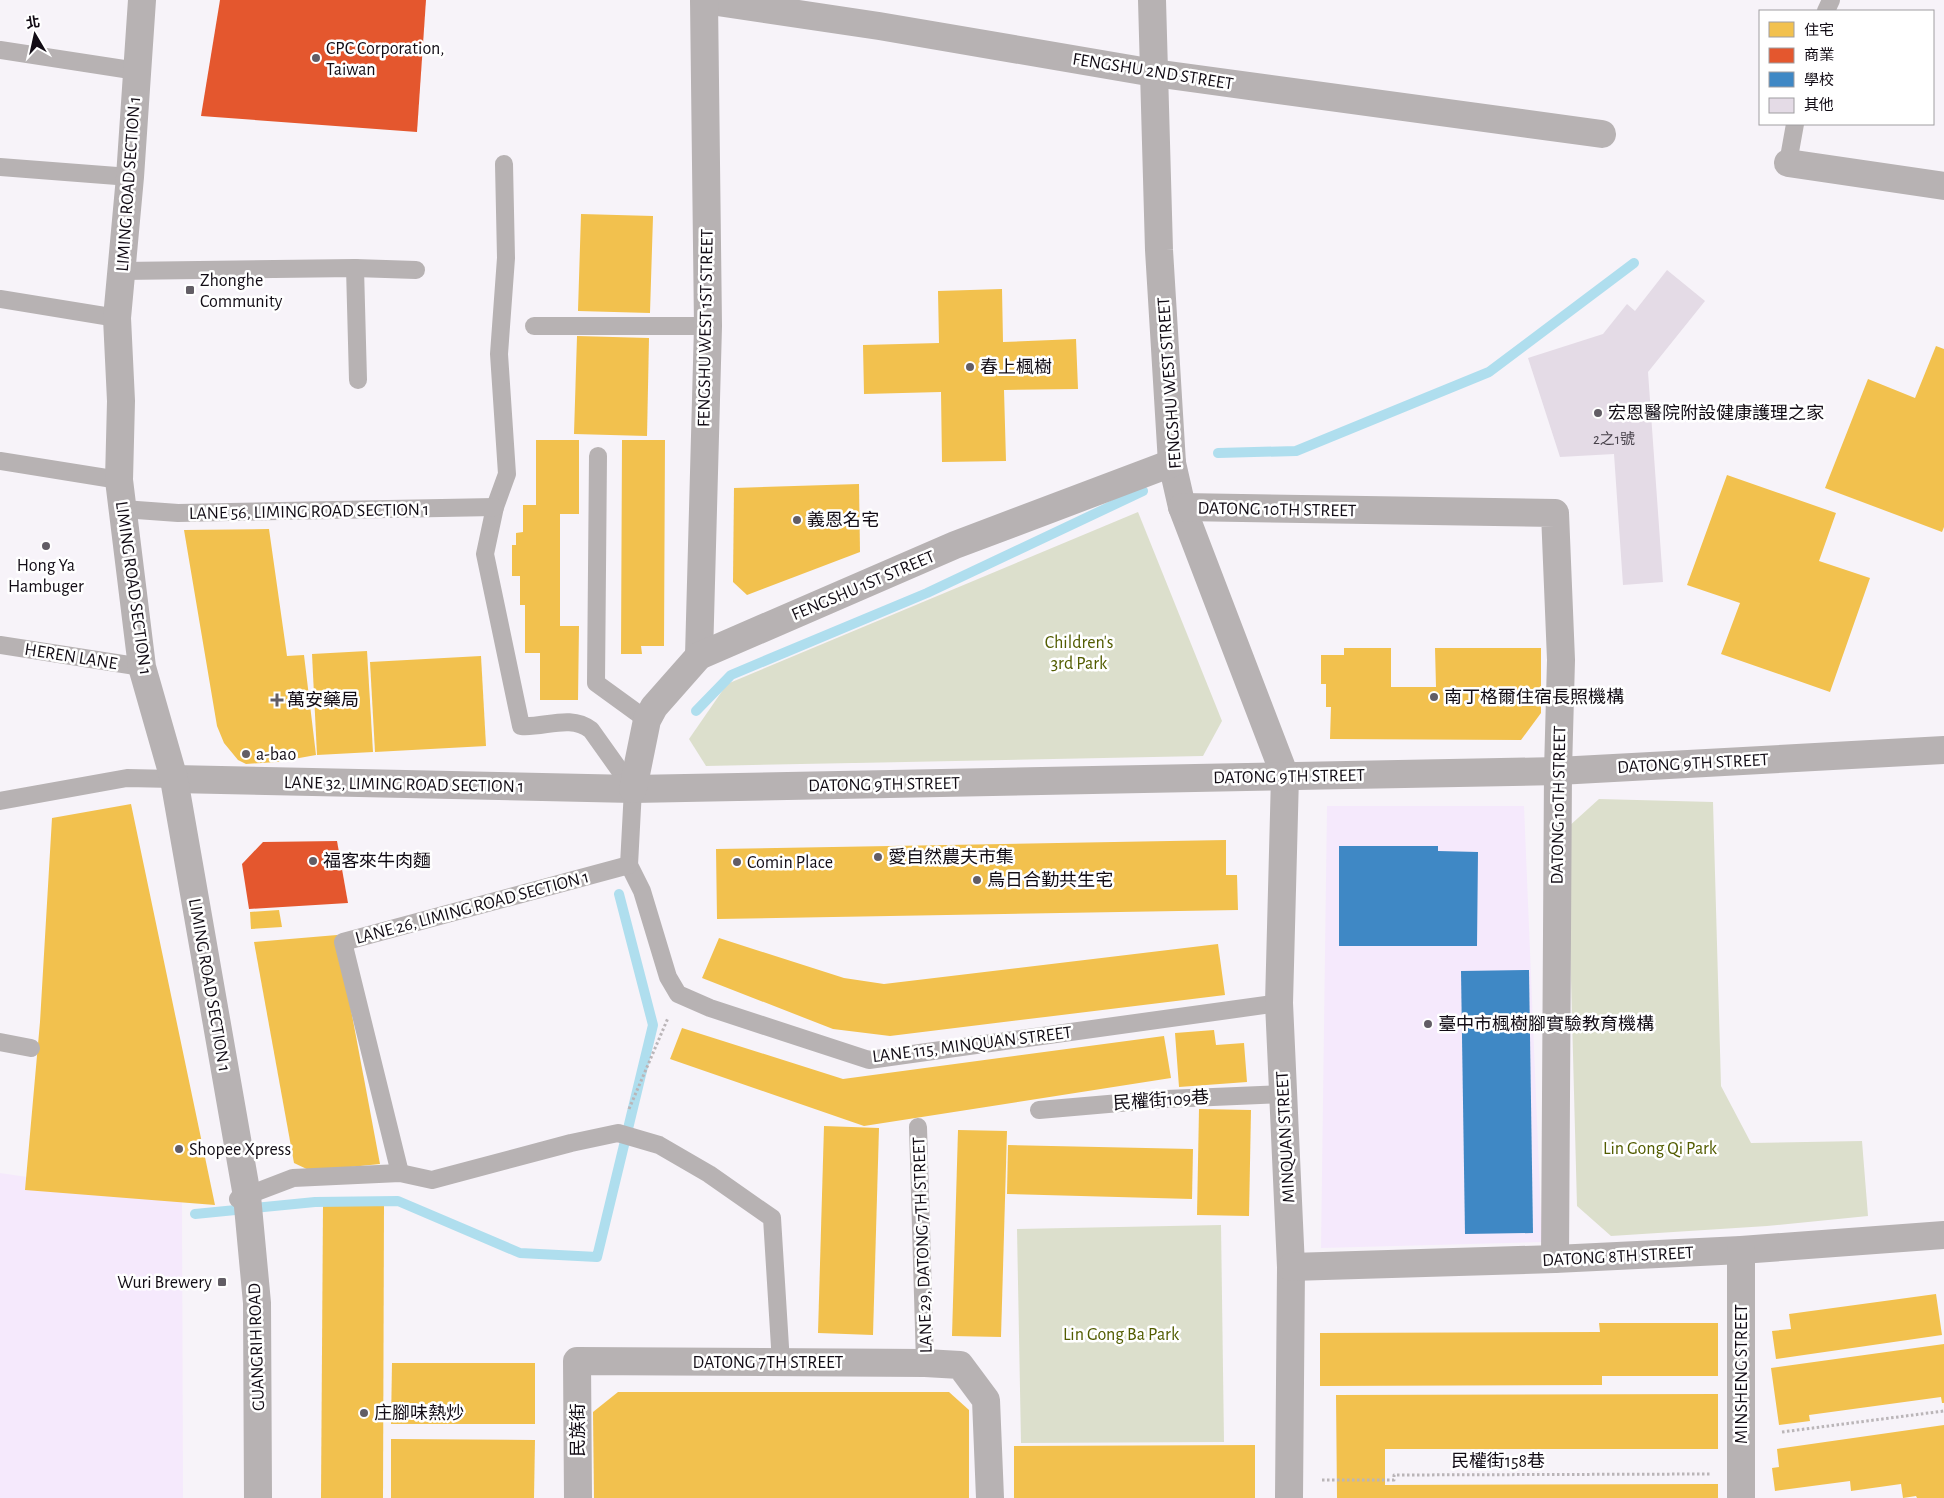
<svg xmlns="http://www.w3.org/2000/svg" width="1944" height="1498" font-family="'Alegreya Sans','Noto Sans TC',sans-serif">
  <rect width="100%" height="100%" fill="#f7f3f9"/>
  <!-- built -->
  <g fill="#f5e9fc">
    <path d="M 1327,806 L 1524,806 L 1542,1242 L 1321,1248 Z"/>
    <path d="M 0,1173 L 182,1200 L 183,1498 L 0,1498 Z"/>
  </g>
  <!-- green -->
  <g fill="#dcdfcc">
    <path d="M 1138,512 L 1222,721 L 1203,756 L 706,766 L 689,739 L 727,684 Z"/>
    <path d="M 1599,799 L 1713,802 L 1721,1086 L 1751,1143 L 1862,1141 L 1868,1216 L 1767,1226 L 1611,1236 L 1577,1206 L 1567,828 Z"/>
    <path d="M 1221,1225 L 1224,1442 L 1021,1443 L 1017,1229 Z"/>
  </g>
  <!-- homes -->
  <g fill="#f2c14e">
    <path d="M 581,214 L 653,216 L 650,313 L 578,311 Z"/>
    <path d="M 1002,289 L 1003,342 L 1076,339 L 1078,389 L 1004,390 L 1006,461 L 942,462 L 941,392 L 864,394 L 863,345 L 939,343 L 938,291 Z"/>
    <path d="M 577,336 L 649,338 L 647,436 L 574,434 Z"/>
    <path d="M 1936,346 L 1944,349 L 1944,527 L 1942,532 L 1825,488 L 1868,379 L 1915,398 Z"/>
    <path d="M 536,440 L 579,440 L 579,514 L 560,514 L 560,626 L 579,626 L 578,700 L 540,700 L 540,653 L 525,653 L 525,605 L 520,605 L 520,576 L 512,576 L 512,545 L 516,545 L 516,533 L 523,532 L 523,505 L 536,505 Z"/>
    <path d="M 622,440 L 665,440 L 664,646 L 641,646 L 642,654 L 621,654 Z"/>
    <path d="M 1727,475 L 1836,513 L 1819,561 L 1870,578 L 1830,692 L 1721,654 L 1740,603 L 1687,585 Z"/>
    <path d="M 859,484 L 860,552 L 747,595 L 733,582 L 734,488 Z"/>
    <path d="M 269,529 L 287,656 L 304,655 L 316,755 L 277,762 L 246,764 L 238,760 L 224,743 L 217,726 L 184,530 Z"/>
    <path d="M 1344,648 L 1391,648 L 1391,687 L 1436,687 L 1435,648 L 1541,648 L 1541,713 L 1521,740 L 1330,739 L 1331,707 L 1326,707 L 1326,684 L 1321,684 L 1321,655 L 1344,655 Z"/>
    <path d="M 367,651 L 373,752 L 317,755 L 312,654 Z"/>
    <path d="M 481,656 L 486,746 L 375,752 L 370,662 Z"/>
    <path d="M 131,804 L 215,1205 L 25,1190 L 40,1022 L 52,818 Z"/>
    <path d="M 1226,840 L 1226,875 L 1237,875 L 1238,910 L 717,919 L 716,849 Z"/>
    <path d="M 279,910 L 282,927 L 251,929 L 250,912 Z"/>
    <path d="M 337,935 L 380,1164 L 311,1171 L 294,1163 L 254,942 Z"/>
    <path d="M 719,938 L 844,978 L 884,984 L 1218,944 L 1225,995 L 890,1036 L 833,1029 L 702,978 Z"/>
    <path d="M 682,1028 L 843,1079 L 1164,1036 L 1171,1078 L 864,1126 L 670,1059 Z"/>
    <path d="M 1214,1030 L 1216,1045 L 1244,1043 L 1247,1082 L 1179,1087 L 1175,1033 Z"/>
    <path d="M 1199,1109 L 1251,1110 L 1249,1216 L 1197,1215 Z"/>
    <path d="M 824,1126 L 879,1128 L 873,1335 L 818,1333 Z"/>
    <path d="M 958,1130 L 1007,1131 L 1001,1337 L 952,1336 Z"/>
    <path d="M 1008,1145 L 1193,1149 L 1192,1199 L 1007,1194 Z"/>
    <path d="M 323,1205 L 384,1206 L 383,1498 L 321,1498 Z"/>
    <path d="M 1936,1294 L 1942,1335 L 1776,1359 L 1772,1331 L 1791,1329 L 1789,1314 Z"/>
    <path d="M 1599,1323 L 1718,1323 L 1718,1376 L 1602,1376 L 1602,1385 L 1320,1386 L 1320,1333 L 1600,1332 Z"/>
    <path d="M 1944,1344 L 1944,1403 L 1942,1403 L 1941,1397 L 1809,1415 L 1810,1421 L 1779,1425 L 1771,1368 Z"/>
    <path d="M 392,1363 L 535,1363 L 535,1424 L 391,1424 Z"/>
    <path d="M 618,1392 L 949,1392 L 969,1410 L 969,1498 L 594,1498 L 593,1412 Z"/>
    <path d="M 1718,1394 L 1718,1449 L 1385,1449 L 1385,1485 L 1718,1484 L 1718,1498 L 1337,1498 L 1336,1395 Z"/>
    <path d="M 1944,1425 L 1944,1498 L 1917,1498 L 1916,1496 L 1903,1498 L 1901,1484 L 1851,1491 L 1850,1481 L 1775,1491 L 1772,1468 L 1779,1467 L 1777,1449 Z"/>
    <path d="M 391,1439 L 535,1440 L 534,1498 L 391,1498 Z"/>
    <path d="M 1255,1445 L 1255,1498 L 1014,1498 L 1014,1446 Z"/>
  </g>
  <!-- shops -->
  <g fill="#e4572e">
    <path d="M 220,0 L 426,0 L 417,132 L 201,116 Z"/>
    <path d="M 337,841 L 348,903 L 249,909 L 242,864 L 263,842 Z"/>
  </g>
  <!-- schools -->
  <g fill="#3f88c5">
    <path d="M 1339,846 L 1438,846 L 1438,851 L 1478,852 L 1477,946 L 1339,946 Z"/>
    <path d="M 1529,970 L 1533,1233 L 1465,1234 L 1461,971 Z"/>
  </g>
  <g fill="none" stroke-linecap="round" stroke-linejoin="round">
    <!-- stream -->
    <g stroke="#afdeee" stroke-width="10">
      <path d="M 1218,453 L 1296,451 L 1489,372 L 1634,263"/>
      <path d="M 696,711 L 731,675 L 927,593 L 1143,491"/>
      <path d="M 195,1214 L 315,1202 L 398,1201 L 520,1253 L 597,1257 L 653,1025 L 619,894"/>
    </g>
  </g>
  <!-- building -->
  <path fill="#e4dbe6" d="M 1667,270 L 1705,301 L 1648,372 L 1663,582 L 1623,585 L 1614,454 L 1560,457 L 1528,358 L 1603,334 L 1627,304 L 1635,311 Z"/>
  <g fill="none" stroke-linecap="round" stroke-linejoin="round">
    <!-- path -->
    <g stroke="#bab5b8" stroke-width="3" stroke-dasharray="2.5 2.5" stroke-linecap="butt">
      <path d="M 629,1109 L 668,1018"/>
      <path d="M 1782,1432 L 1944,1411"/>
      <path d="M 1322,1480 L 1394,1480 L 1394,1475 L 1710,1474"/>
    </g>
    <!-- lane -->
    <g stroke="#b7b2b3" stroke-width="18">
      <path d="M 1826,11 L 1831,0"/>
      <path d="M 0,50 L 137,71"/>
      <path d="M 1788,163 L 1795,124"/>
      <path d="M 504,164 L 506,258 L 499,354 L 507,474 L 495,507 L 485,554 L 521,726 C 545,728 570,714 591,730 L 633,789 L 629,865 L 642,891 L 668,977 L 678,994 L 710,1008 L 869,1060 L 1279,1003"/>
      <path d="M 0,167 L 130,177"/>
      <path d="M 355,268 L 358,380"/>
      <path d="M 122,271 L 355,268 L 416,270"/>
      <path d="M 0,299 L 117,318"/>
      <path d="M 534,326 L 708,326"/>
      <path d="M 598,456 L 596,683 L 647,720"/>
      <path d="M 0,461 L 119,480"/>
      <path d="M 123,509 L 178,513 L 495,507"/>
      <path d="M 0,645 L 142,667"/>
      <path d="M 0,801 L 127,778 L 174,779"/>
      <path d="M 0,1042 L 31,1048"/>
      <path d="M 1039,1110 L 1166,1099 L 1283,1094"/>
      <path d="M 918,1127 L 925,1363"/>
      <path d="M 400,1173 L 343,942 L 629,865"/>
      <path d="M 238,1199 L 293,1178 L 400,1173 L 432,1180 L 571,1143 L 618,1133 L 659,1145 L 709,1174 L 772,1218 L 781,1363"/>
    </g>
    <!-- street -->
    <g stroke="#b7b2b3" stroke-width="28">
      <path d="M 704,0 L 879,26 L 1154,73 L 1602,134"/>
      <path d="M 1152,0 L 1159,250 L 1172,463 L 1182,507 L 1285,776 L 1279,1003 L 1291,1267 L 1289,1498"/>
      <path d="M 1788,163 L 1944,186"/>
      <path d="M 1182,507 L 1555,513 L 1561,660 L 1558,771 L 1555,1259"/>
      <path d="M 699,656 L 708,326 L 704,0"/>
      <path d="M 174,779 L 633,789 L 1558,771 L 1944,750"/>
      <path d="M 633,789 L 647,720 L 654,707 L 699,656 L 955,545 L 1172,463"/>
      <path d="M 1291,1267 L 1555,1259 L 1741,1250 L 1944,1235"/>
      <path d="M 578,1498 L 577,1361 L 925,1363 L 960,1365 L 986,1400 L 990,1498"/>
      <path d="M 1741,1498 L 1741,1250"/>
    </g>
    <!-- secondary -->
    <path stroke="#b7b2b3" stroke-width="28" d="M 142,0 L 130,177 L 117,318 L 121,401 L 119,480 L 142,667 L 174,779 L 247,1196 L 257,1303 L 258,1498"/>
  </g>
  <!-- markers -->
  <g fill="#625d65" stroke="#fff" stroke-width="2">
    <circle cx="316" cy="58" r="5"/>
    <rect x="185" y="285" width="10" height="10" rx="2.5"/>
    <circle cx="970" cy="367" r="5"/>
    <circle cx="1598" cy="413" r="5"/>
    <circle cx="797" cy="520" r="5"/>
    <circle cx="46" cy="546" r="5"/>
    <circle cx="1434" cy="697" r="5"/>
    <path d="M274.5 692.5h5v5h5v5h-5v5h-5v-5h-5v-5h5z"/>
    <circle cx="246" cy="754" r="5"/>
    <circle cx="878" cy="857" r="5"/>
    <circle cx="313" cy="861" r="5"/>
    <circle cx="737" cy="862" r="5"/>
    <circle cx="977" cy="880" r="5"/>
    <circle cx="1428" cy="1024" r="5"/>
    <circle cx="179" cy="1149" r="5"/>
    <rect x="217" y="1277" width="10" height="10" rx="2.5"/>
    <circle cx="364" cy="1413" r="5"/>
  </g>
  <g text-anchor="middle" stroke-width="5" stroke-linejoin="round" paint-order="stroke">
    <!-- number labels -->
    <g font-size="15" fill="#464049">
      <text x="1614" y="444">2之1號</text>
    </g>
    <!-- poi labels -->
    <g font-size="18" fill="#120c15" stroke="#fff" text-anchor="start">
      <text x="326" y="54">CPC Corporation,<tspan x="326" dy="21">Taiwan</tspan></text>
      <text x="200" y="286">Zhonghe<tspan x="200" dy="21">Community</tspan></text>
      <text x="980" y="373">春上楓樹</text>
      <text x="1608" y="419">宏恩醫院附設健康護理之家</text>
      <text x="807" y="526">義恩名宅</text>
      <text x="46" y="571" text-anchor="middle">Hong Ya<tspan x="46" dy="21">Hambuger</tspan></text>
      <text x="1444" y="703">南丁格爾住宿長照機構</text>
      <text x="287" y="706">萬安藥局</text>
      <text x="256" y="760">a-bao</text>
      <text x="888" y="863">愛自然農夫市集</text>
      <text x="323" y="867">福客來牛肉麵</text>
      <text x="747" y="868">Comin Place</text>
      <text x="987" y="886">烏日合勤共生宅</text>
      <text x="1438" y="1030">臺中市楓樹腳實驗教育機構</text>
      <text x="189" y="1155">Shopee Xpress</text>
      <text x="212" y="1288" text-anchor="end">Wuri Brewery</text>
      <text x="374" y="1419">庄腳味熱炒</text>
    </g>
    <!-- street labels -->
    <g font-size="18" fill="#120c15" stroke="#fff">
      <text transform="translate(1153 71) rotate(9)" y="6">FENGSHU 2ND STREET</text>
      <text transform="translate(128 184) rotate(-86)" y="6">LIMING ROAD SECTION 1</text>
      <text transform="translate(705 328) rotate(-89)" y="6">FENGSHU WEST 1ST STREET</text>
      <text transform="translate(1169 383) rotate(-94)" y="6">FENGSHU WEST STREET</text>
      <text transform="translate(1277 509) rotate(1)" y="6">DATONG 10TH STREET</text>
      <text transform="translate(309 511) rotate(-1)" y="6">LANE 56, LIMING ROAD SECTION 1</text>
      <text transform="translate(863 585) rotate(-23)" y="6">FENGSHU 1ST STREET</text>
      <text transform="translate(134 588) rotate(82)" y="6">LIMING ROAD SECTION 1</text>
      <text transform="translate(71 656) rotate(9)" y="6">HEREN LANE</text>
      <text transform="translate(1693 763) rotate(-3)" y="6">DATONG 9TH STREET</text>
      <text transform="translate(1289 776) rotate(-1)" y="6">DATONG 9TH STREET</text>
      <text transform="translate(404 784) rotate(1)" y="6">LANE 32, LIMING ROAD SECTION 1</text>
      <text transform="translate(884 784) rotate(-1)" y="6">DATONG 9TH STREET</text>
      <text transform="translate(1558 805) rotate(-89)" y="6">DATONG 10TH STREET</text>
      <text transform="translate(472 907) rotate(-15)" y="6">LANE 26, LIMING ROAD SECTION 1</text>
      <text transform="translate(210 985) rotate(80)" y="6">LIMING ROAD SECTION 1</text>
      <text transform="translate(972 1044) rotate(-7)" y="6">LANE 115, MINQUAN STREET</text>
      <text transform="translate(1161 1100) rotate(-4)" y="6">民權街109巷</text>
      <text transform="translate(1285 1137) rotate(-93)" y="6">MINQUAN STREET</text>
      <text transform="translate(922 1245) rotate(-92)" y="6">LANE 29, DATONG 7TH STREET</text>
      <text transform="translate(1618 1256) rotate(-3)" y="6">DATONG 8TH STREET</text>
      <text transform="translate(256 1347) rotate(-92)" y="6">GUANGRIH ROAD</text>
      <text x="768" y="1368">DATONG 7TH STREET</text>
      <text transform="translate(1741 1374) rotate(-90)" y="6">MINSHENG STREET</text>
      <text transform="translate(578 1430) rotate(-90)" y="6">民族街</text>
      <text x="1498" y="1467">民權街158巷</text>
    </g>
    <!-- park labels -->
    <g font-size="18" fill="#525c00" stroke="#fff">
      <text x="1079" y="648">Children's<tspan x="1079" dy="21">3rd Park</tspan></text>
      <text x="1660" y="1154">Lin Gong Qi Park</text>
      <text x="1121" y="1340">Lin Gong Ba Park</text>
    </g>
  </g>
  <!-- legend -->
  <rect x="1759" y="10" width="175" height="115" fill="#ffffff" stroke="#a09ea1"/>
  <rect x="1769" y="22" width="25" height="15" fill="#f2c14e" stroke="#a09ea1"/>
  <text x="1804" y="35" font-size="15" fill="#120c15">住宅</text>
  <rect x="1769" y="48" width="25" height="15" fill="#e4572e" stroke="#a09ea1"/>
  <text x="1804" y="60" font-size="15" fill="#120c15">商業</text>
  <rect x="1769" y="72" width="25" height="15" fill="#3f88c5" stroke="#a09ea1"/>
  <text x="1804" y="85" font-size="15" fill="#120c15">學校</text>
  <rect x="1769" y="98" width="25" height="15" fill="#e4dbe6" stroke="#a09ea1"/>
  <text x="1804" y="110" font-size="15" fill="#120c15">其他</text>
  <!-- north arrow -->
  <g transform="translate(35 35) rotate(351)" stroke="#ffffff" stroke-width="4" paint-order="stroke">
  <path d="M0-4L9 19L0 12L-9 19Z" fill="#120c15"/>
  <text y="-8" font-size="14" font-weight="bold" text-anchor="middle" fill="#120c15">北</text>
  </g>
</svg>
